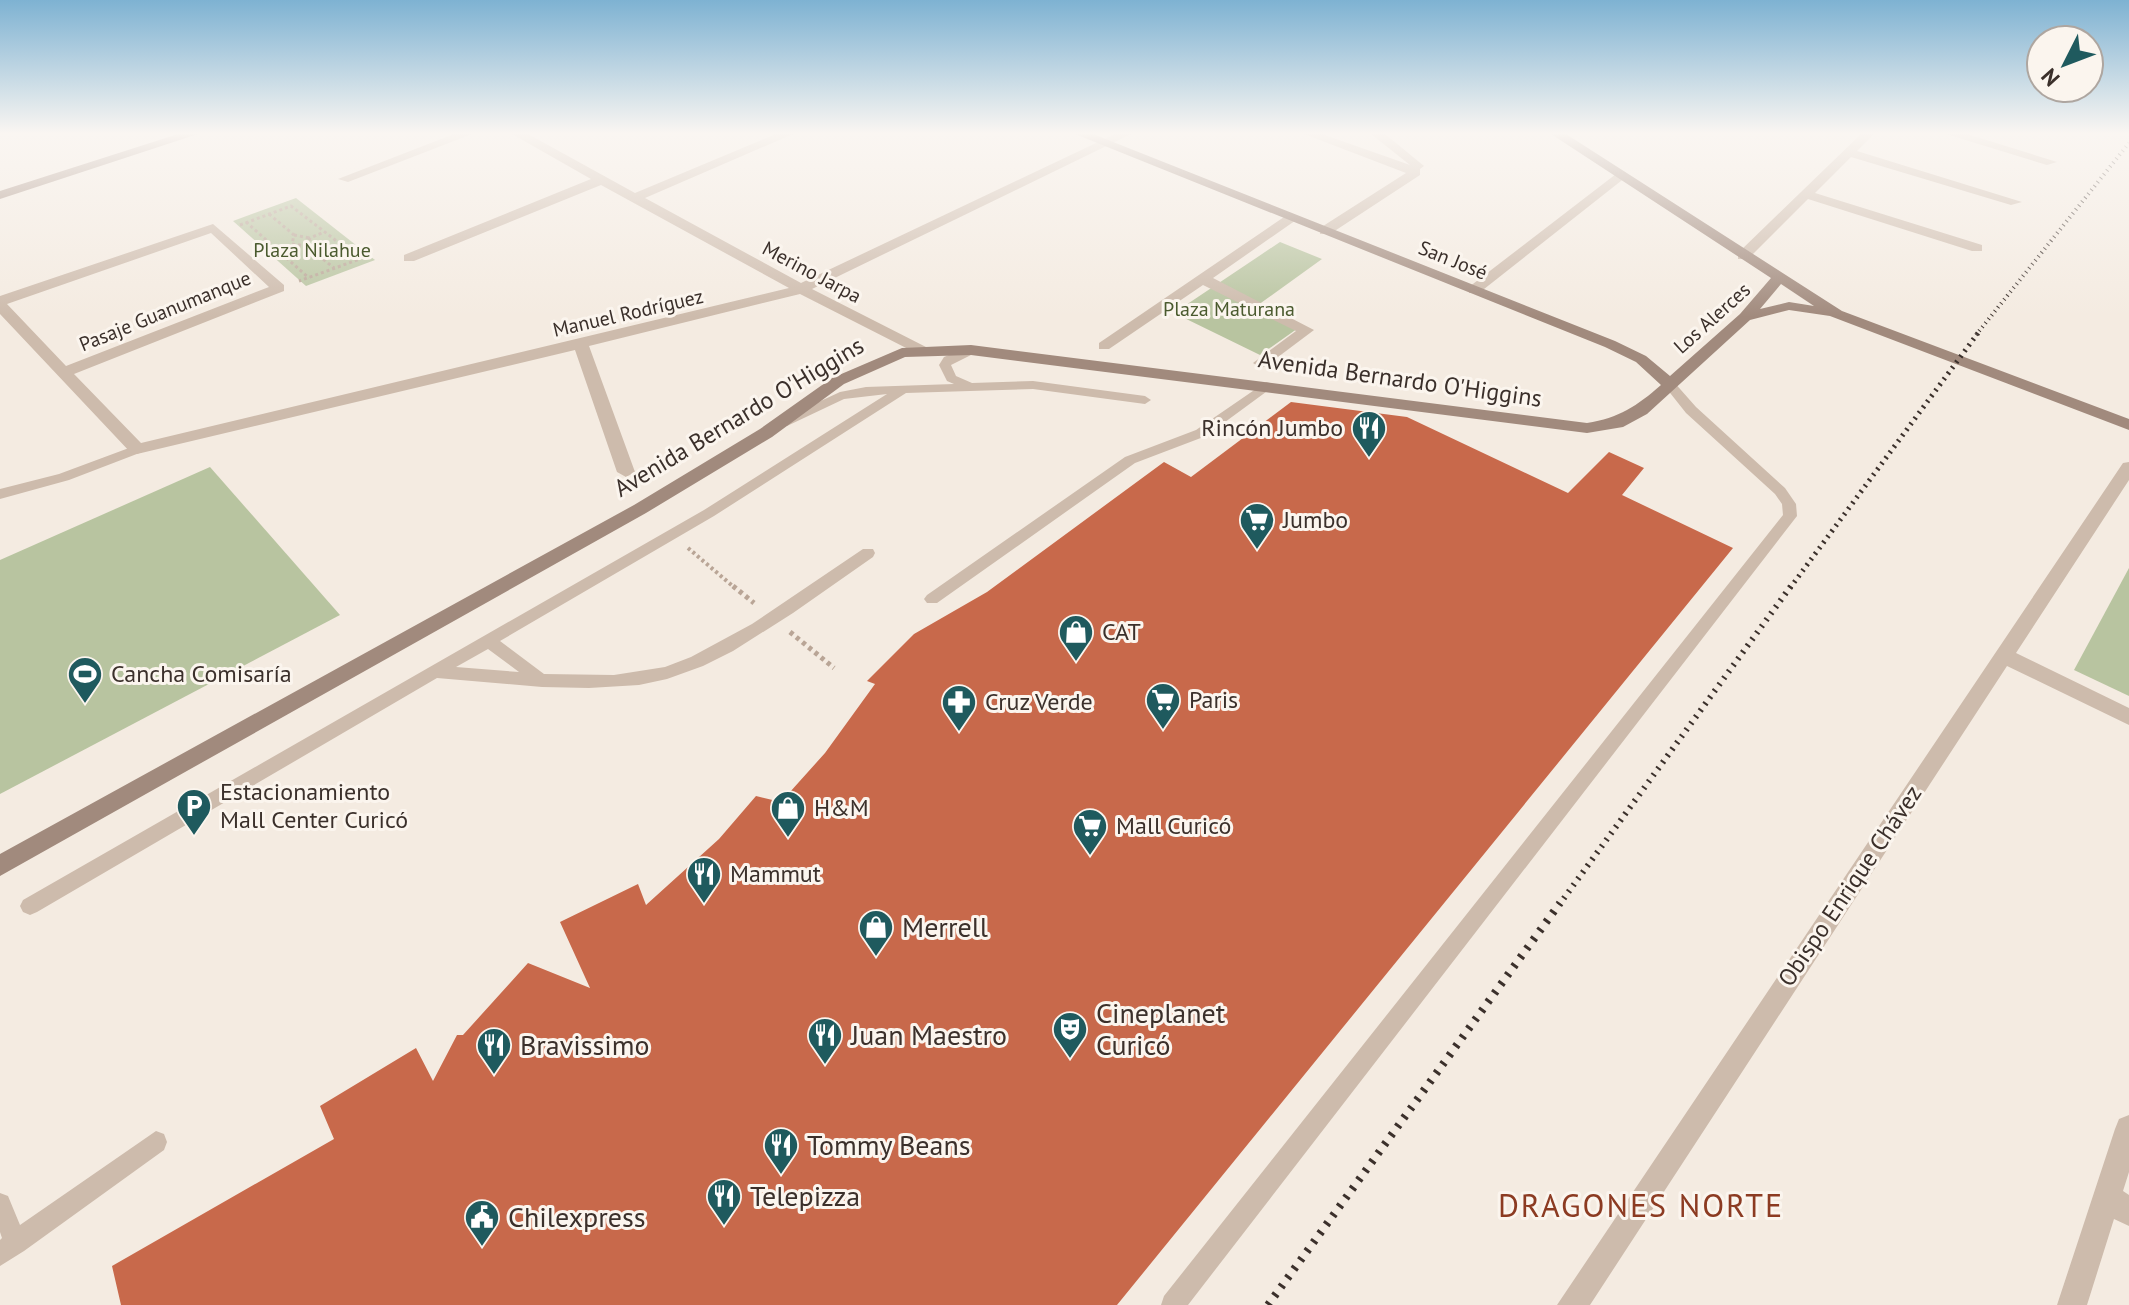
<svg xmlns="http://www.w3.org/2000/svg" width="2129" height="1305" font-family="'PT Sans',sans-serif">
  <rect width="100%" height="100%" fill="#f4ebe1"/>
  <!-- green -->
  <g fill="#b8c4a0">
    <path d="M 296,198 L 375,260 L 306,286 L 233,221 Z"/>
    <path d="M 1280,242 L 1322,259 L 1258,305 L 1301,326 L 1260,355 L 1174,313 Z"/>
    <path d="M 210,467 L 340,615 L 0,794 L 0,560 Z"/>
    <path d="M 2129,568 L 2129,696 L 2074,670 Z"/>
  </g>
  <!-- building -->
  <path fill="#c8694b" d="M 1291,402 L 1407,417 L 1568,493 L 1609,452 L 1644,468 L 1622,495 L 1733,548 L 1117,1305 L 121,1305 L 112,1266 L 334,1139 L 320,1106 L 416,1048 L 433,1081 L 457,1035 L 463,1035 L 528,963 L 590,988 L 560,922 L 638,884 L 646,905 L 719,839 L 756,796 L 781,802 L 825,753 L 875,684 L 867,681 L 914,634 L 987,592 L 1164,462 L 1191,477 Z"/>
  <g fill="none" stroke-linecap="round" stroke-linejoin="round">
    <!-- path-far2 -->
    <g stroke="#b9a596" stroke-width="3" stroke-dasharray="3 3" stroke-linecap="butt">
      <path d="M 269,214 L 294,235 L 292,244 L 307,246 L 334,268"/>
      <path d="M 246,222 L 309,278"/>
      <path d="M 240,225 L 291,206 L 360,259 L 299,281"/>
      <path d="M 294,235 L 310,238"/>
      <path d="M 307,246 L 310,238 L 324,232"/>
    </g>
    <!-- path-far1 -->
    <path stroke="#b9a596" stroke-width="4" stroke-dasharray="3 3" stroke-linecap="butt" d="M 688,548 L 735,588"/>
    <!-- path -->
    <g stroke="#b9a596" stroke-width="5" stroke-dasharray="4 4" stroke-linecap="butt">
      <path d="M 733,586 L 754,603"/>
      <path d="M 790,632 L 834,668"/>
    </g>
    <!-- lane -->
    <g fill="#cdbbac" fill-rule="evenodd">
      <path d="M 971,346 L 975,347 L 975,353 L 951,365 L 956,376 L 972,383 L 1033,381 L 1145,396 L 1151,400 L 1145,404 L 1033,389 L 906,393 L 714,516 L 500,641 L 544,674 L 614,675 L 665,667 L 691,657 L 752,624 L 863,549 L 873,549 L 875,553 L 873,557 L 793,613 L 733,651 L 703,666 L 667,679 L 639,685 L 589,688 L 542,687 L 437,678 L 37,912 L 30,915 L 23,912 L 20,906 L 23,900 L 704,510 L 887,394 L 844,399 L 787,426 L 780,422 L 782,419 L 840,392 L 866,387 L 954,384 L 947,381 L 939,365 L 944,357 ZM 488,649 L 519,672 L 456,667 Z"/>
      <path d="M 1669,380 L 1673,381 L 1696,407 L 1785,488 L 1796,504 L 1797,516 L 1188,1305 L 1161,1305 L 1164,1296 L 1783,515 L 1782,504 L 1775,494 L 1686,413 L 1663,384 Z"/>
      <path d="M 1266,382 L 1270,383 L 1270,389 L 1206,436 L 1135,463 L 937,603 L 927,603 L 924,599 L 927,595 L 1125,457 L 1196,430 Z"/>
      <path d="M 137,445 L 144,449 L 142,452 L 69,480 L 0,499 L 0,489 L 59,474 Z"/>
      <path d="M 156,1131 L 164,1134 L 167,1142 L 164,1150 L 24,1251 L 0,1266 L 0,1240 L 2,1238 L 0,1232 L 0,1193 L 8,1196 L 20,1225 Z"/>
    </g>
    <!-- street -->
    <g fill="#cdbbac" fill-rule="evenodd">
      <path d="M 454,134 L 472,134 L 348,182 L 338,179 Z"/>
      <path d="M 512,134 L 528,134 L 635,193 L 776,134 L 793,134 L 645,198 L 801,283 L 1115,134 L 1131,134 L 812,289 L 926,347 L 926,353 L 916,353 L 800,294 L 589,346 L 635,472 L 626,477 L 617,472 L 575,350 L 137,454 L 131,453 L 0,314 L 0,296 L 213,224 L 284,285 L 284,291 L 74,374 L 141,443 L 789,288 L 601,185 L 414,261 L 404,261 L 404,255 L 591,179 ZM 211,233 L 269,287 L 66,366 L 7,304 Z"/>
      <path d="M 1304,134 L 1322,134 L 1410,165 L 1371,134 L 1385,134 L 1424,166 L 1420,169 L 1420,175 L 1330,234 L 1320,234 L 1320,228 L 1406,173 Z"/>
      <path d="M 1861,134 L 1874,134 L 1857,151 L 2022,202 L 2011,205 L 1851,157 L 1815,193 L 1982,245 L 1982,251 L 1972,251 L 1808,199 L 1748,259 L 1738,259 L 1738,253 Z"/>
      <path d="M 1946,134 L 1967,134 L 2057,162 L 2047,165 Z"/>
      <path d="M 1616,174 L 1626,177 L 1479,293 L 1469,293 L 1469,287 Z"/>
      <path d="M 1287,215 L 1299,218 L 1213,278 L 1314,330 L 1266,366 L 1261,368 L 1253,363 L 1296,331 L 1203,285 L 1109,349 L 1099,349 L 1099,343 Z"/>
      <path d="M 2129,462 L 2129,480 L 2016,653 L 2129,708 L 2129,725 L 2007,666 L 1590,1305 L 1557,1305 L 2123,463 Z"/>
      <path d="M 2129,1115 L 2129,1172 L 2123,1191 L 2129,1195 L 2129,1226 L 2114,1219 L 2087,1305 L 2057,1305 L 2115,1129 L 2119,1119 Z"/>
    </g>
    <!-- secondary -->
    <g fill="#a18a7d" fill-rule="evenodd">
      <path d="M 178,134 L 198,134 L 0,199 L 0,191 Z"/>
      <path d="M 1075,134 L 1093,134 L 1615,341 L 1646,356 L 1670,376 L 1740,314 L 1771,278 L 1551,134 L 1566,134 L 1842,311 L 2129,419 L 2129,430 L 1830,316 L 1789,310 L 1750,320 L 1647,414 L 1623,427 L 1587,433 L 971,355 L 905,357 L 844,384 L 772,437 L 646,513 L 0,876 L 0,854 L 634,505 L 760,429 L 832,378 L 902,348 L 971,345 L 1587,423 C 1619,418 1637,406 1661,385 L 1636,362 L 1605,347 ZM 1781,284 L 1814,306 L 1789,302 L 1760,309 Z"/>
    </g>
    <!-- rail-far3 -->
    <path stroke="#3b302b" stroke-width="4" stroke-dasharray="1 4" stroke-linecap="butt" d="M 1976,335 L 2129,143"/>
    <!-- rail-far2 -->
    <path stroke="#3b302b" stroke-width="5" stroke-dasharray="2 5" stroke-linecap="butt" d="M 1790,588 L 1978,333"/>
    <!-- rail-far1 -->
    <path stroke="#3b302b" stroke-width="6" stroke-dasharray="2 6" stroke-linecap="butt" d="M 1559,905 L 1791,586"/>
    <!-- rail -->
    <path stroke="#3b302b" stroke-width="8" stroke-dasharray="3 8" stroke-linecap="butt" d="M 1268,1305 L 1560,903"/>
  </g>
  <!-- sky -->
  <linearGradient id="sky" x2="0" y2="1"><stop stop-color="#7eb2d2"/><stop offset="0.42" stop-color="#faf6f2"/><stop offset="1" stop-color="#faf6f2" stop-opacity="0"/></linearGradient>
  <rect width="2129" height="317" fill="url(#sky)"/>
  <!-- icons -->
  <defs>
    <g id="restaurant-pin" transform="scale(1.8)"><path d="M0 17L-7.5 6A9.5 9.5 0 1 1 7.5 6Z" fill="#1f5a5e" stroke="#fbf5ee"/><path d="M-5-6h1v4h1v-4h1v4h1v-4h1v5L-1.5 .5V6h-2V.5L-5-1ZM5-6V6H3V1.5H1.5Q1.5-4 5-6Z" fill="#fff"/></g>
    <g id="supermarket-pin" transform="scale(1.8)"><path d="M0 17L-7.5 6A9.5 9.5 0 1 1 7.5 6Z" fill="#1f5a5e" stroke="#fbf5ee"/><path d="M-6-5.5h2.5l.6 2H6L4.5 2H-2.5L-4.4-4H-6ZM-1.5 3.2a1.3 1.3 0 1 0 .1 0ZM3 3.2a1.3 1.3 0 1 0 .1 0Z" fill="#fff"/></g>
    <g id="shop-pin" transform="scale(1.8)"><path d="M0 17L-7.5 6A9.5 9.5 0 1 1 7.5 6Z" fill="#1f5a5e" stroke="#fbf5ee"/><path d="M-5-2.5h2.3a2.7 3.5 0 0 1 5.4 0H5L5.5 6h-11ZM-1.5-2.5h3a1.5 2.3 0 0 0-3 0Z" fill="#fff"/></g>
    <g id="stadium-pin" transform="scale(1.8)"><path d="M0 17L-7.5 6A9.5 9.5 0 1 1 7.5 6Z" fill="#1f5a5e" stroke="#fbf5ee"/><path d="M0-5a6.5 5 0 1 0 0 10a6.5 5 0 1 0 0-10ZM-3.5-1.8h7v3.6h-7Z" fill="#fff"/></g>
    <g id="pharmacy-pin" transform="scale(1.8)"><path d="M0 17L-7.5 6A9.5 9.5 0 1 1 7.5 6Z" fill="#1f5a5e" stroke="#fbf5ee"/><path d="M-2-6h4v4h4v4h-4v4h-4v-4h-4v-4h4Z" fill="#fff"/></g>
    <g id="parking-pin" transform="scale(1.8)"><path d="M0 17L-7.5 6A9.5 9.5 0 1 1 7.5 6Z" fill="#1f5a5e" stroke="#fbf5ee"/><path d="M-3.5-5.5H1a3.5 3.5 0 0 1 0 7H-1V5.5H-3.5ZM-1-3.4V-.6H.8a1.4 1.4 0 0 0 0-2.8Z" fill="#fff"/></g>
    <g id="theatre-pin" transform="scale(1.8)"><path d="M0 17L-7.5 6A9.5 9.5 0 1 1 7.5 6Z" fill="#1f5a5e" stroke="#fbf5ee"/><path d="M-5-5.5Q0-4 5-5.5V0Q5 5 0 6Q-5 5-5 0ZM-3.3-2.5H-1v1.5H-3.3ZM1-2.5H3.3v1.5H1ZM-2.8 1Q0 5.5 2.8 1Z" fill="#fff"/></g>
    <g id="civic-pin" transform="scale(1.8)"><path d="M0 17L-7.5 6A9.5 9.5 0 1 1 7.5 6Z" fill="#1f5a5e" stroke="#fbf5ee"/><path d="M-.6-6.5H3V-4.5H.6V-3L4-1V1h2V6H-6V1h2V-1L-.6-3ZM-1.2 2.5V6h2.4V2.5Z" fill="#fff"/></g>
  </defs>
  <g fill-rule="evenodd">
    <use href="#restaurant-pin" x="1369" y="428"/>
    <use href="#supermarket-pin" x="1257" y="520"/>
    <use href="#shop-pin" x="1076" y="632"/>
    <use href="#stadium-pin" x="85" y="674"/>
    <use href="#supermarket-pin" x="1163" y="700"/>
    <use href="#pharmacy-pin" x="959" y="702"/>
    <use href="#parking-pin" x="194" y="806"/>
    <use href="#shop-pin" x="788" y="808"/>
    <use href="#supermarket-pin" x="1090" y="826"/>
    <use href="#restaurant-pin" x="704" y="874"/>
    <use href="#shop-pin" x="876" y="927"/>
    <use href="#theatre-pin" x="1070" y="1029"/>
    <use href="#restaurant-pin" x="825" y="1035"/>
    <use href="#restaurant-pin" x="494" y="1045"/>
    <use href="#restaurant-pin" x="781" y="1145"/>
    <use href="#restaurant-pin" x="724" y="1196"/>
    <use href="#civic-pin" x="482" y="1217"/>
  </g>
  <g text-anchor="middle" stroke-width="6" stroke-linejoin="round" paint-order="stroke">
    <!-- far-park labels -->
    <g font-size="20" fill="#4a5a2e" stroke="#fbf5ee">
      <text x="312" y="257">Plaza Nilahue</text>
      <text x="1229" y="316">Plaza Maturana</text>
    </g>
    <!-- far-street labels -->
    <g font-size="20" fill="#3b302b" stroke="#fbf5ee">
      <text transform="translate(1453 260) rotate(22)" y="7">San José</text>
      <text transform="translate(812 272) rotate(28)" y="7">Merino Jarpa</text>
      <text transform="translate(165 311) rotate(-22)" y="7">Pasaje Guanumanque</text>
      <text transform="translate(628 313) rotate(-13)" y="7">Manuel Rodríguez</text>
      <text transform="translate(1712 318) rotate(-42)" y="7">Los Alerces</text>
    </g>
    <!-- street labels -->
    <g font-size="24" fill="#3b302b" stroke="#fbf5ee">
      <text transform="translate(1400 379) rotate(8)" y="8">Avenida Bernardo O'Higgins</text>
      <text transform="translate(739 417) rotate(-31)" y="8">Avenida Bernardo O'Higgins</text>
      <text transform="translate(1850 886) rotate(-56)" y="8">Obispo Enrique Chávez</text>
    </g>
    <!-- poi labels -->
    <g font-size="24" fill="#3b302b" stroke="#fbf5ee" text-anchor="start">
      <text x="1343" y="436" text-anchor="end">Rincón Jumbo</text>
      <text x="1283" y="528">Jumbo</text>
      <text x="1102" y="640">CAT</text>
      <text x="111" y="682">Cancha Comisaría</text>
      <text x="1189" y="708">Paris</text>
      <text x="985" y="710">Cruz Verde</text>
      <text x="220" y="800">Estacionamiento<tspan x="220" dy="28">Mall Center Curicó</tspan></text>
      <text x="814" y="816">H&amp;M</text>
      <text x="1116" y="834">Mall Curicó</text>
      <text x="730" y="882">Mammut</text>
    </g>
    <!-- near-poi labels -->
    <g font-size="28" fill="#3b302b" stroke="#fbf5ee" text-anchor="start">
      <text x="902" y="937">Merrell</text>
      <text x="1096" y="1023">Cineplanet<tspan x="1096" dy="32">Curicó</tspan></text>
      <text x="851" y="1045">Juan Maestro</text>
      <text x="520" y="1055">Bravissimo</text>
      <text x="807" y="1155">Tommy Beans</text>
      <text x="750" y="1206">Telepizza</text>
      <text x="508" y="1227">Chilexpress</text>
    </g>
    <!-- near-neighbourhood labels -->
    <g font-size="32" letter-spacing="2" fill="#8c3b22" stroke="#fbf5ee">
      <text x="1641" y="1217">DRAGONES NORTE</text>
    </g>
  </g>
  <!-- north arrow -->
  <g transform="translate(2065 64) rotate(228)"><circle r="38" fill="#fbf5ee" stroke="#aea6a0" stroke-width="2"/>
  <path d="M0-6L14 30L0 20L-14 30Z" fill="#1f5a5e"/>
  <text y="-12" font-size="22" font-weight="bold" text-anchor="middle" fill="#3b302b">N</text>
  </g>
</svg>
